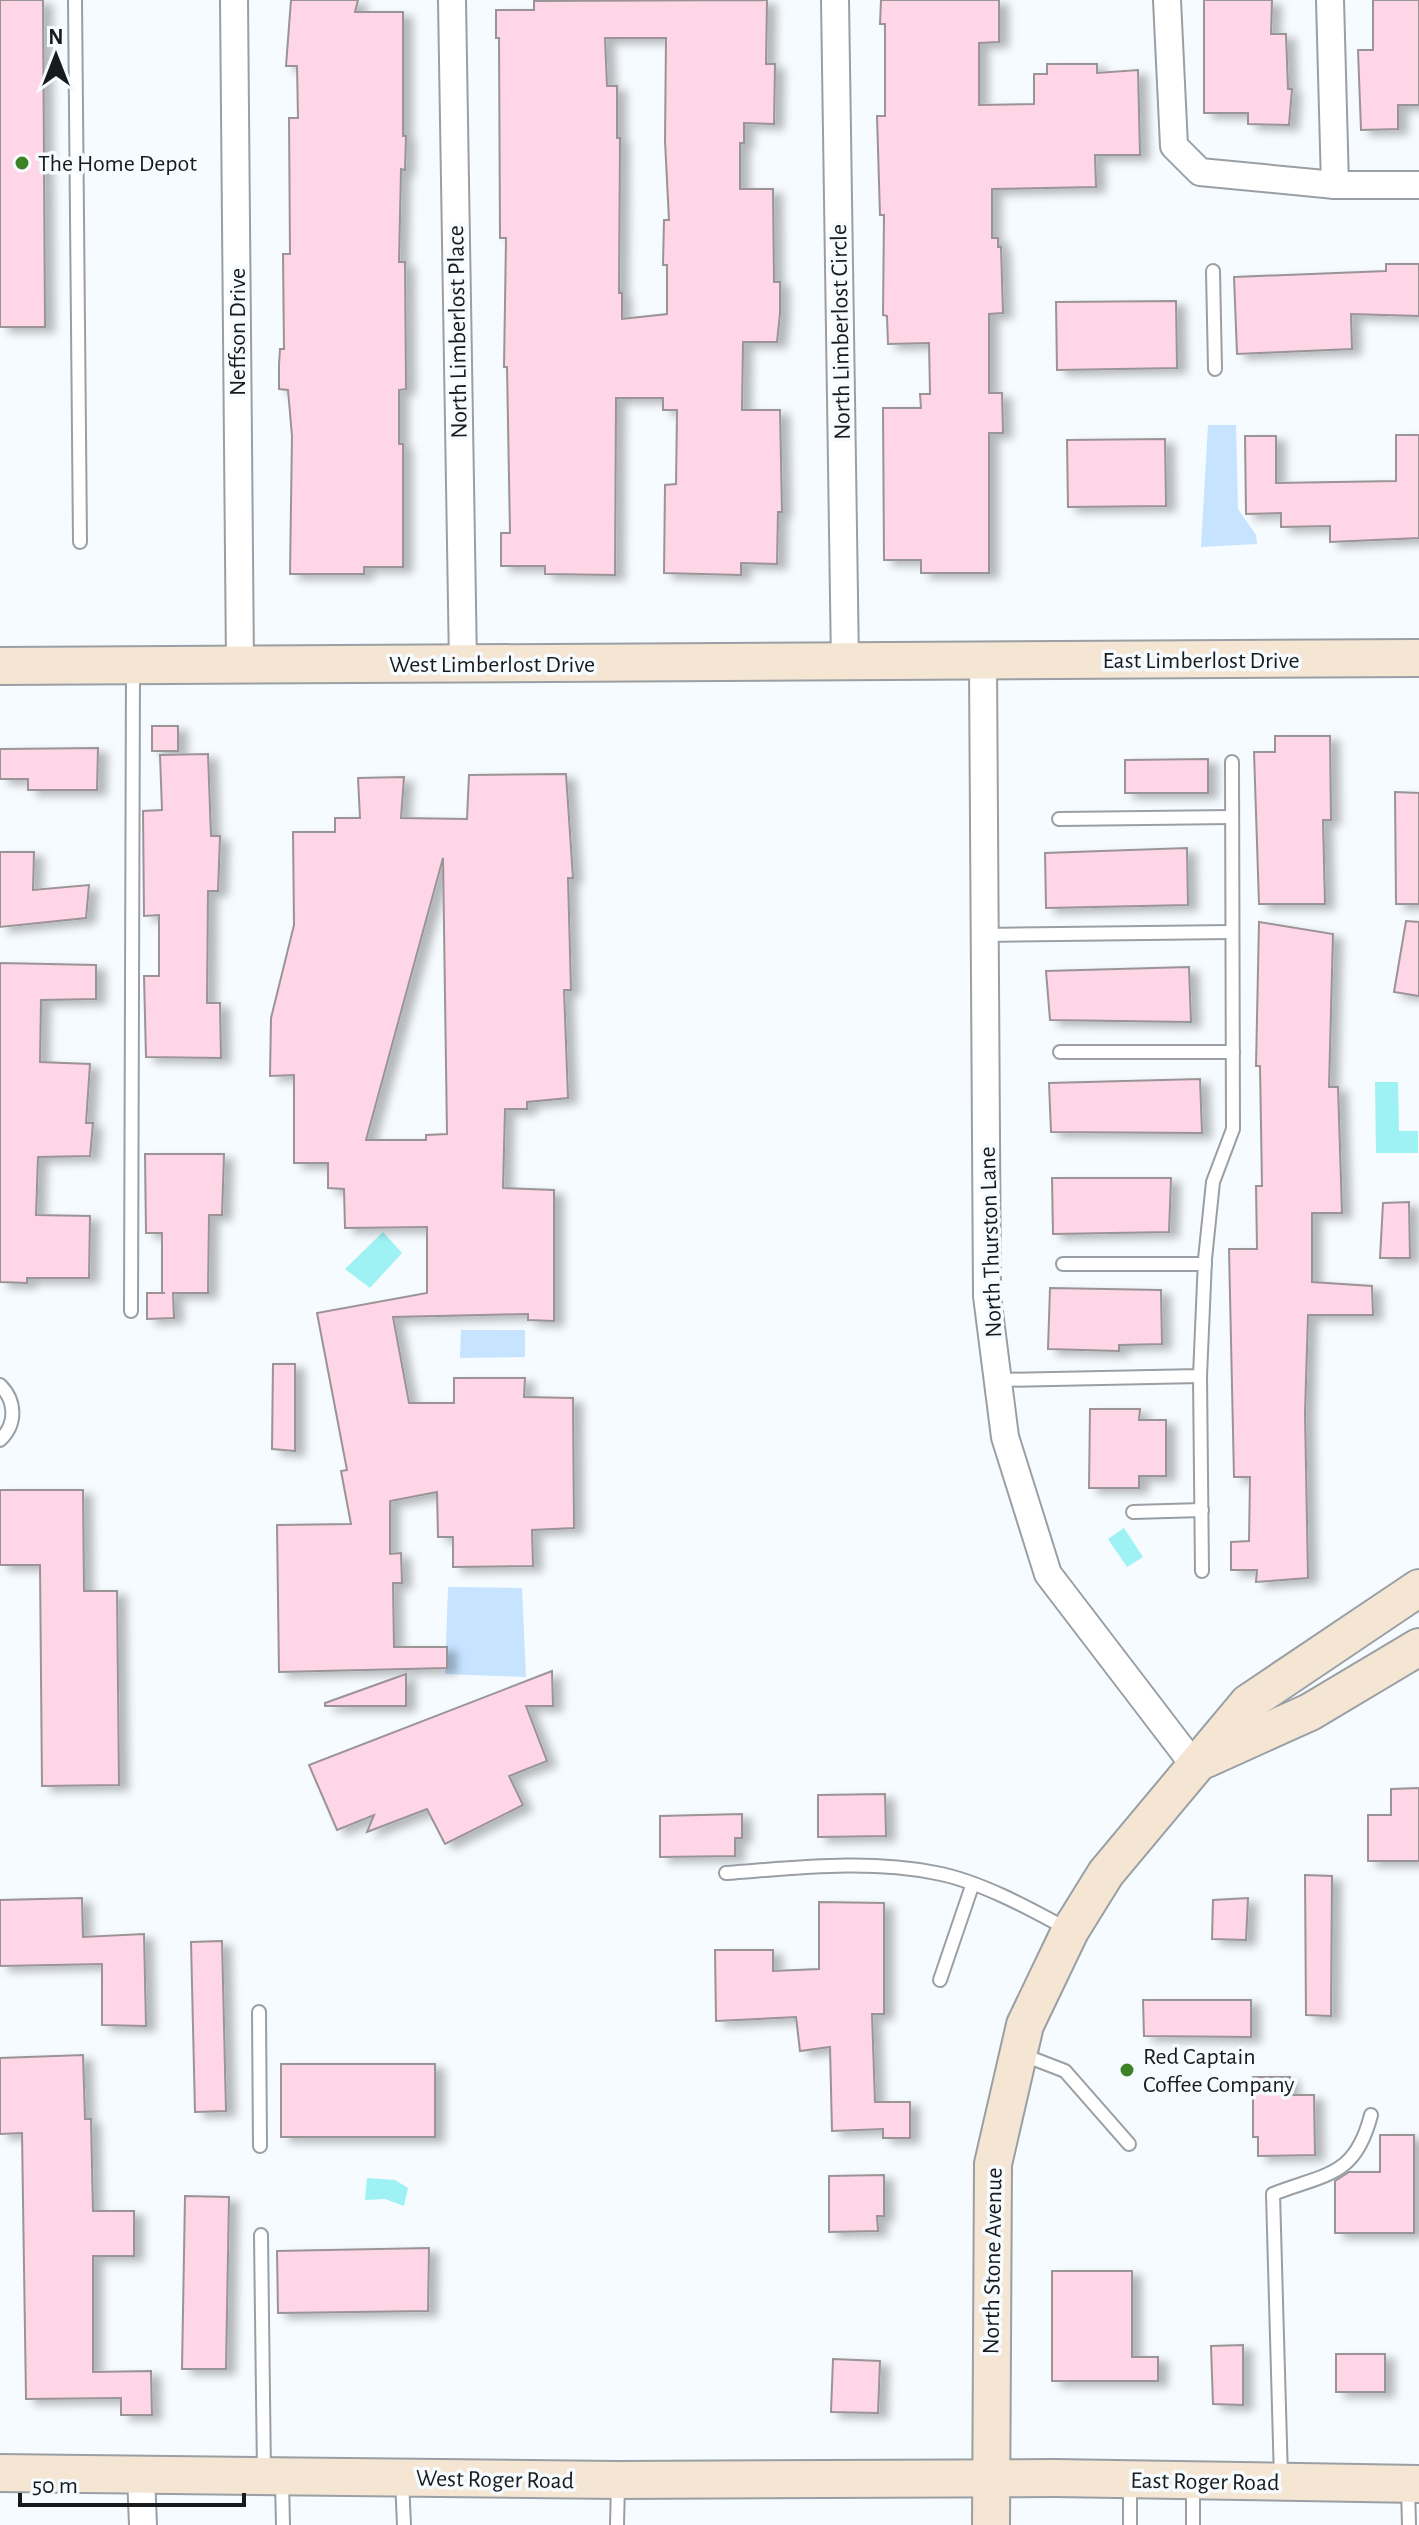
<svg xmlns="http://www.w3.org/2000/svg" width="1419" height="2525" font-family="'Alegreya Sans',sans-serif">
  <defs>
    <filter id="shadow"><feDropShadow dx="9" dy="5" stdDeviation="4" flood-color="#0004"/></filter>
  </defs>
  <rect width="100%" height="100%" fill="#f6fbff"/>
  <!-- green -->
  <g fill="#c6e3ff">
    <path d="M 1208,425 L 1236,425 L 1238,509 L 1256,535 L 1257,544 L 1201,547 Z"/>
    <path d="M 461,1330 L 525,1330 L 525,1357 L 460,1358 Z"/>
    <path d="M 448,1587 L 522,1588 L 526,1677 L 445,1674 Z"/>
  </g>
  <!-- water -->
  <g fill="#9ef2f4">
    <path d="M 1375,1082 L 1398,1082 L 1399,1131 L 1418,1131 L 1418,1153 L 1376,1153 Z"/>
    <path d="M 383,1232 L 402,1253 L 370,1288 L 345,1269 Z"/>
    <path d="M 1124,1528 L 1143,1557 L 1127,1567 L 1108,1539 Z"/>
    <path d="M 367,2178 L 395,2180 L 408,2188 L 404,2206 L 385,2199 L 365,2200 Z"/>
  </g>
  <!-- building -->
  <g fill="#fed6e5" stroke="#9b9496" stroke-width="2" fill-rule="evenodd" filter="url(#shadow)">
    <path d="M 0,0 L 43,0 L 45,327 L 0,327 Z"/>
    <path d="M 291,0 L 358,0 L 355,12 L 403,12 L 403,136 L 406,136 L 405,170 L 401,169 L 399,262 L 405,262 L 406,389 L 399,390 L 399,444 L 403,444 L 403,567 L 364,567 L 364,574 L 290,574 L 292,436 L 288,390 L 279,389 L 279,365 L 280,349 L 284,349 L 283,254 L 290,254 L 289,118 L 298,118 L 297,66 L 286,66 Z"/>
    <path d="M 767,0 L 766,64 L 775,64 L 774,124 L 744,123 L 744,143 L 740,143 L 740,189 L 773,189 L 774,282 L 780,282 L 780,313 L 777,342 L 743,342 L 742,410 L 780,410 L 782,512 L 778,512 L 777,564 L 741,563 L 741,575 L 664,573 L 665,485 L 676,484 L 677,410 L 663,410 L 663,398 L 616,398 L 615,575 L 545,574 L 545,566 L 501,566 L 501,533 L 510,533 L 507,367 L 504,367 L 506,238 L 500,238 L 499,38 L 496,38 L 496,10 L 534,10 L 534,1 ZM 605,38 L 666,38 L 665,141 L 669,220 L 664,220 L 663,265 L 667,265 L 667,314 L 622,319 L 622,293 L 619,293 L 620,138 L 617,138 L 617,86 L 607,86 Z"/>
    <path d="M 881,0 L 999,0 L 999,42 L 979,43 L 979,105 L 1034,104 L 1034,74 L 1047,74 L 1047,64 L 1097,64 L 1097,73 L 1138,70 L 1140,155 L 1095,155 L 1096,187 L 992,189 L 992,238 L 998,238 L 998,247 L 1001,247 L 1003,313 L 989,314 L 989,393 L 1002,393 L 1003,433 L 989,433 L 989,573 L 921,573 L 921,560 L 884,560 L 883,408 L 921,408 L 920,394 L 930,394 L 929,343 L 888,344 L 887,316 L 883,315 L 884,215 L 880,215 L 877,116 L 885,116 L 885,24 L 880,24 Z"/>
    <path d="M 1204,0 L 1272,0 L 1271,34 L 1286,34 L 1288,89 L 1292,89 L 1289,125 L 1248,124 L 1248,113 L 1204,113 Z"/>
    <path d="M 1373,0 L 1419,0 L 1419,105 L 1398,105 L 1398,129 L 1361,130 L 1358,50 L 1373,50 Z"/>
    <path d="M 1386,264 L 1419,264 L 1419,316 L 1351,314 L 1352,349 L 1237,354 L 1234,277 L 1386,271 Z"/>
    <path d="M 1176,301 L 1177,368 L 1057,370 L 1056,302 Z"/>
    <path d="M 1396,435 L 1419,435 L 1419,538 L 1330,542 L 1330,526 L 1281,527 L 1281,513 L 1246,514 L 1245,436 L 1276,436 L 1276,483 L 1396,481 Z"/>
    <path d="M 1165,439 L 1166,506 L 1068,507 L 1067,440 Z"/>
    <rect x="152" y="726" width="26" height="25"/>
    <path d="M 1275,736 L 1330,736 L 1331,820 L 1323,820 L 1325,904 L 1259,904 L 1254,752 L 1275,752 Z"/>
    <path d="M 98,748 L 97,790 L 28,790 L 28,779 L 0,779 L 0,749 Z"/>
    <path d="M 208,754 L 211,836 L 220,836 L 218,891 L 208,891 L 207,1003 L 220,1003 L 221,1058 L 146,1057 L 144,976 L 159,976 L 159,915 L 144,916 L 143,811 L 162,810 L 160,755 Z"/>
    <path d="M 1208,759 L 1208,793 L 1125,793 L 1125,760 Z"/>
    <path d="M 566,774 L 573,878 L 568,878 L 571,990 L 564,990 L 568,1098 L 527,1102 L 527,1109 L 505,1109 L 503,1188 L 554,1190 L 554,1321 L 528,1320 L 528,1314 L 393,1317 L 409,1403 L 454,1403 L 454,1378 L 525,1378 L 524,1397 L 573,1398 L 574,1528 L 532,1530 L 533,1566 L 453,1567 L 453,1537 L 438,1537 L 437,1492 L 390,1501 L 390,1554 L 401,1553 L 402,1583 L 393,1583 L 394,1647 L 447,1647 L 447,1668 L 279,1672 L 277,1525 L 351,1524 L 341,1471 L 347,1470 L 317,1313 L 427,1293 L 427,1227 L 345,1228 L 344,1189 L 328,1188 L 328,1163 L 294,1163 L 294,1075 L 270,1076 L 271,1018 L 294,925 L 293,832 L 335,832 L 335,818 L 360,818 L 358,778 L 404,777 L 401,818 L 467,819 L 469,775 ZM 443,858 L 447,1134 L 426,1135 L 426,1140 L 366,1140 Z"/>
    <path d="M 1395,792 L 1419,793 L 1419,904 L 1396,904 Z"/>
    <path d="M 1187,848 L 1188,905 L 1046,908 L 1045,853 Z"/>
    <path d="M 0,852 L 34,852 L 33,890 L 89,885 L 86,918 L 0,927 Z"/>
    <path d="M 1406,921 L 1419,922 L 1419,996 L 1394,992 Z"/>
    <path d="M 1259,922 L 1333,934 L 1329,1087 L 1338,1087 L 1342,1213 L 1312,1213 L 1312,1282 L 1372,1286 L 1373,1315 L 1308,1315 L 1305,1413 L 1308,1578 L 1256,1582 L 1257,1570 L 1231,1570 L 1231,1542 L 1249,1541 L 1250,1477 L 1234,1477 L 1229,1249 L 1257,1249 L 1256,1186 L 1262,1186 L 1260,1066 L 1256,1066 Z"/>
    <path d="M 0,963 L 96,965 L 96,999 L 41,1000 L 40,1062 L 90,1064 L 86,1123 L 93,1123 L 90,1156 L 38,1157 L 36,1215 L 90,1216 L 89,1278 L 27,1278 L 27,1283 L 0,1282 Z"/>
    <path d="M 1189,967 L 1191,1022 L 1050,1020 L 1046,971 Z"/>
    <path d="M 1200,1079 L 1202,1133 L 1051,1132 L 1049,1083 Z"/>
    <path d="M 145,1154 L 224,1154 L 222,1215 L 209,1215 L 208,1293 L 173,1293 L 174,1318 L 147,1319 L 147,1293 L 165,1293 L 162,1293 L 162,1233 L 146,1233 Z"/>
    <path d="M 1052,1178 L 1171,1178 L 1169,1232 L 1053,1234 Z"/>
    <path d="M 1409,1202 L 1410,1258 L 1380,1258 L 1383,1203 Z"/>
    <path d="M 1050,1288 L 1161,1290 L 1162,1344 L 1119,1345 L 1119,1351 L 1048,1349 Z"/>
    <path d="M 273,1364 L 295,1364 L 295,1451 L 272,1449 Z"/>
    <path d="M 1090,1409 L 1140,1409 L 1139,1420 L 1166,1420 L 1166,1476 L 1139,1476 L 1139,1488 L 1089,1488 Z"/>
    <path d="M 0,1490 L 83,1490 L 84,1591 L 117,1591 L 119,1785 L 42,1786 L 40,1565 L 0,1565 Z"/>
    <path d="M 552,1671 L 553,1706 L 526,1706 L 547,1761 L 509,1776 L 523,1805 L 445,1844 L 427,1809 L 367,1832 L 374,1815 L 337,1830 L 309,1765 Z"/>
    <path d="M 406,1674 L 406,1706 L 325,1706 L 325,1703 Z"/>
    <path d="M 1419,1788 L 1419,1861 L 1368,1861 L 1368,1815 L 1391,1815 L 1391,1789 Z"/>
    <path d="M 885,1794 L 886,1836 L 818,1837 L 818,1795 Z"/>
    <path d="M 742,1814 L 742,1838 L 735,1838 L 735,1856 L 660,1857 L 660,1816 Z"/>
    <path d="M 1305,1875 L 1332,1876 L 1331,2016 L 1306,2015 Z"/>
    <path d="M 82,1898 L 83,1937 L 144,1934 L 146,2026 L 102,2025 L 102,1964 L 0,1966 L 0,1900 Z"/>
    <path d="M 1248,1898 L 1246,1940 L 1212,1939 L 1213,1900 Z"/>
    <path d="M 819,1902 L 884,1903 L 884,2014 L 872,2014 L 875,2102 L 910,2102 L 910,2138 L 883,2138 L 883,2129 L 832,2131 L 830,2047 L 800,2051 L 796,2017 L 716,2021 L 715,1950 L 773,1950 L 773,1971 L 819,1969 Z"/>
    <path d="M 222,1941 L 226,2111 L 195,2112 L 191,1942 Z"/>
    <path d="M 1143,2000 L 1251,2000 L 1251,2037 L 1144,2036 Z"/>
    <path d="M 83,2055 L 85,2119 L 91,2119 L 93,2211 L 134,2211 L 134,2256 L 93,2256 L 93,2372 L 151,2371 L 152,2415 L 121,2415 L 121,2398 L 26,2399 L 22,2133 L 0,2134 L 0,2058 Z"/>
    <rect x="281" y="2064" width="154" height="73"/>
    <path d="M 1253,2077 L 1290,2077 L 1290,2095 L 1314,2095 L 1315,2155 L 1258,2156 L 1258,2137 L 1253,2137 Z"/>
    <path d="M 1380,2135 L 1414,2135 L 1414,2233 L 1335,2233 L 1335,2181 L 1349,2172 L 1380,2172 Z"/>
    <path d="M 884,2175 L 884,2216 L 877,2216 L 878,2231 L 829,2232 L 829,2176 Z"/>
    <path d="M 185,2196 L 229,2197 L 226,2369 L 182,2369 Z"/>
    <path d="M 429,2248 L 428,2311 L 278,2313 L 277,2251 Z"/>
    <path d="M 1052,2271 L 1132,2271 L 1132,2357 L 1158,2357 L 1158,2381 L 1052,2381 Z"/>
    <path d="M 1243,2345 L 1243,2405 L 1213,2404 L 1211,2346 Z"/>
    <rect x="1336" y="2354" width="49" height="38"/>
    <path d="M 833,2359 L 880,2361 L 878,2413 L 831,2412 Z"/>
  </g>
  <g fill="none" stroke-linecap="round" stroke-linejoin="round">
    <!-- lane casing -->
    <g stroke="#999fa4" stroke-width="16">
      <g id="lane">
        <path d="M 75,0 L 80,542"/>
        <path d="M 1213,271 L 1215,369"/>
        <path d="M 1059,819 L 1232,817"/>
        <path d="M 985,935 L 1232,932"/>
        <path d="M 1060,1052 L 1233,1052"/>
        <path d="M 1063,1264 L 1205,1264"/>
        <path d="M 131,1311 L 133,668"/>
        <path d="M 1200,1376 L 1202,1571"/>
        <path d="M 998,1380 L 1200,1376 L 1205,1259 L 1213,1182 L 1233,1129 L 1232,762"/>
        <path d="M 0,1385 C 16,1401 17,1424 0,1440"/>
        <path d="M 1133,1512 L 1202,1510"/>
        <path d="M 726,1873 C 795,1868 867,1859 936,1873 C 979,1881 1029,1908 1067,1929"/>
        <path d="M 940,1980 L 972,1886"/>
        <path d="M 259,2012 L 260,2146"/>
        <path d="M 1021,2054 L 1065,2071 L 1129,2144"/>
        <path d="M 261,2235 L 264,2474"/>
        <path d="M 1281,2479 L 1273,2194 C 1327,2173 1355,2177 1371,2115"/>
        <path d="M 402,2480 L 404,2525"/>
        <path d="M 282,2481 L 283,2525"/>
        <path d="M 1193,2484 L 1193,2525"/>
        <path d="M 1408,2487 L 1409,2525"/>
        <path d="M 617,2525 L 618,2484"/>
        <path d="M 1130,2525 L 1130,2483"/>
      </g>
    </g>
    <!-- street casing -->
    <g stroke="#999fa4" stroke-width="30">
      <g id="street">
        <path d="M 234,0 L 240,665"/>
        <path d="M 452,0 L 463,664"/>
        <path d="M 835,0 L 845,663"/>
        <path d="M 1167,0 L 1174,146 L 1200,172 L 1335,185 L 1419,185"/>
        <path d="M 1330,0 L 1335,185"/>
        <path d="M 983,663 L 987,1296 L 1005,1437 L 1048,1574 L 1194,1765"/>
        <path d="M 141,2476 L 143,2525"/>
      </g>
    </g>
    <!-- secondary casing -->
    <g stroke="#999fa4" stroke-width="40">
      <g id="secondary">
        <path d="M 0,666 L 1419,658"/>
        <path d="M 1206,1759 L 1310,1712 L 1419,1647"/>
        <path d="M 0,2473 L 618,2480 L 1055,2478 L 1419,2484"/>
        <path d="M 991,2525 L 993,2164 L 1025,2025 L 1070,1931 L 1106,1873 L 1248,1703 L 1419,1588"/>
      </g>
    </g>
    <!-- lane -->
    <use href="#lane" stroke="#fff" stroke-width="12"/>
    <!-- street -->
    <use href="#street" stroke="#fff" stroke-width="26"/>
    <!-- secondary -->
    <use href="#secondary" stroke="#f5e5d3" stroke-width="36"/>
  </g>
  <!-- markers -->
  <g fill="#3d8226" stroke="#f6fbff" stroke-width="3">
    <circle cx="22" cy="163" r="8"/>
    <circle cx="1127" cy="2070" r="8"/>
  </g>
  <g text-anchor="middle" stroke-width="7" stroke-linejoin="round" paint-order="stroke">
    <!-- poi labels -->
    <g font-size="24" fill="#181a1b" stroke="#f6fbff" text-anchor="start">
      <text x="38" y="171">The Home Depot</text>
      <text x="1143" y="2064">Red Captain<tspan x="1143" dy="28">Coffee Company</tspan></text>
    </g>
    <!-- street labels -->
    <g font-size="24" fill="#181a1b" stroke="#f6fbff">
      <text transform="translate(237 332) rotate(-90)" y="8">Neffson Drive</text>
      <text transform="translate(457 332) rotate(-91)" y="8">North Limberlost Place</text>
      <text transform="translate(840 332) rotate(-91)" y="8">North Limberlost Circle</text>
      <text x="1201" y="668">East Limberlost Drive</text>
      <text x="492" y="672">West Limberlost Drive</text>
      <text transform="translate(990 1242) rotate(-92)" y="8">North Thurston Lane</text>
      <text transform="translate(992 2261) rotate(-89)" y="8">North Stone Avenue</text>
      <text transform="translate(495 2479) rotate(1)" y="8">West Roger Road</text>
      <text transform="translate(1205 2481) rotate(1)" y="8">East Roger Road</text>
    </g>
  </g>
  <!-- north arrow -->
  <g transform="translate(56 56)" stroke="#f6fbff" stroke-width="6" paint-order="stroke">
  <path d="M0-6L14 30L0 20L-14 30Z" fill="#181a1b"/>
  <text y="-12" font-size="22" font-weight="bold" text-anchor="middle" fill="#181a1b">N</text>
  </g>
  <!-- scale -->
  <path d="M20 2493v12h224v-12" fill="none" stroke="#181a1b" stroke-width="4"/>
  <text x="32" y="2493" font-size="24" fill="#181a1b" stroke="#f6fbff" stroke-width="6" paint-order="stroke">50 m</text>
</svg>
